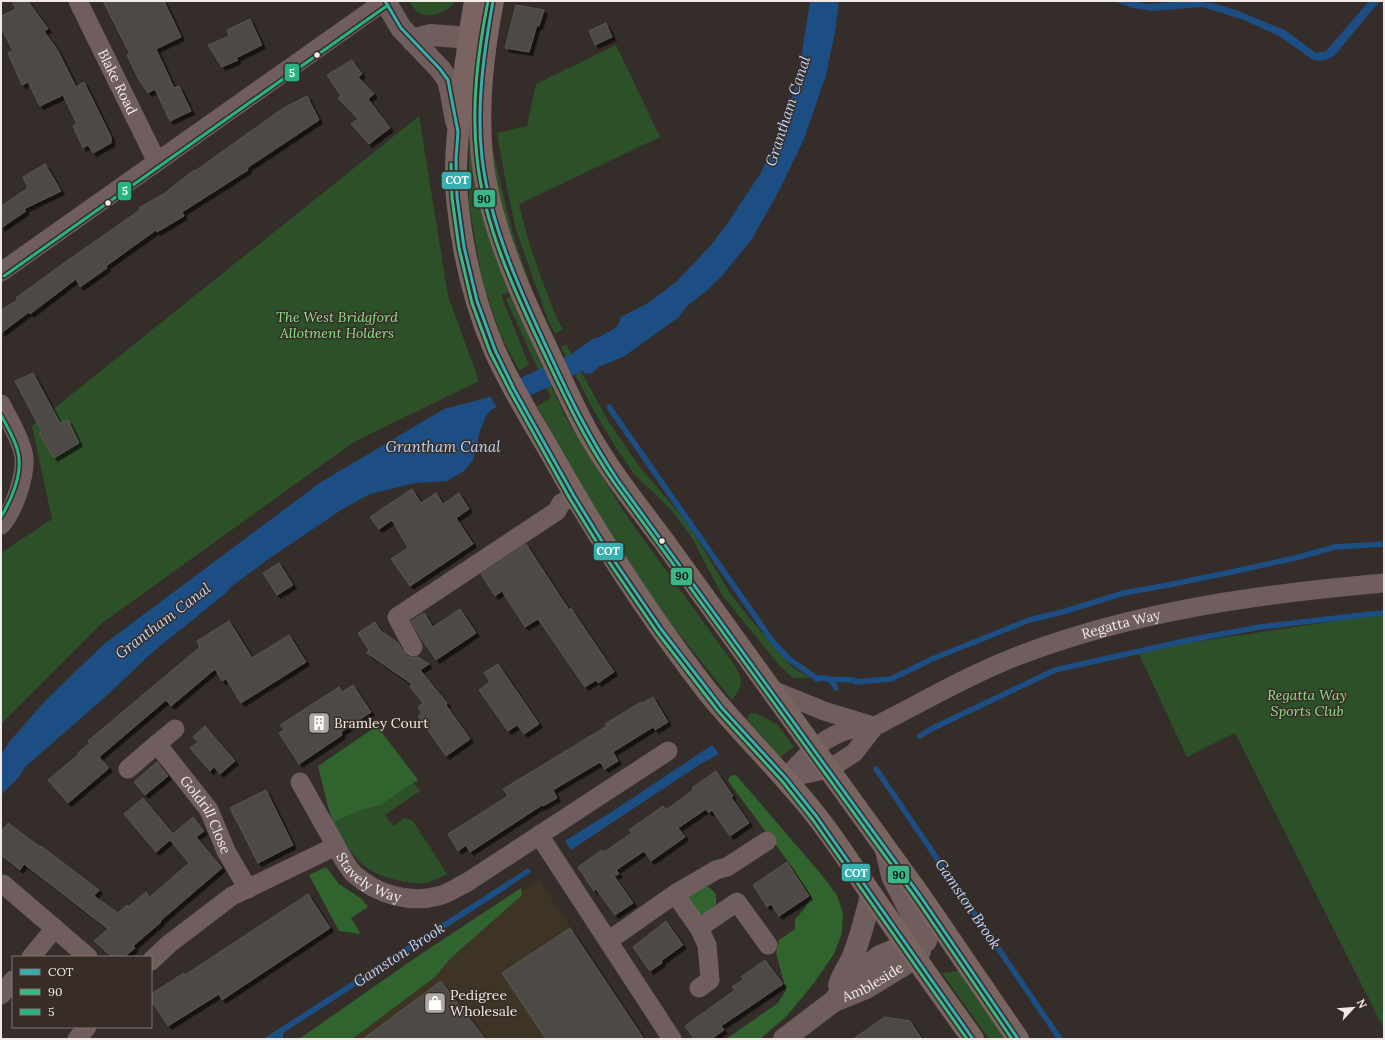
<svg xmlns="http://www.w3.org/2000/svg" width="1385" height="1040" font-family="Lora,serif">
  <defs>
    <filter id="shadow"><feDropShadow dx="3.5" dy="3.5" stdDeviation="0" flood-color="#0009"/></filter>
  </defs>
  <rect width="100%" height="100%" fill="#342d2a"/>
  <!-- industrial -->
  <path fill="#3d3426" d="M 539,880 L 644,1039 L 299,1039 L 450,939 Z"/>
  <!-- green -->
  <g fill="#2c5129">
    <path d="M 412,1 L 456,1 C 444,16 420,23 410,2 Z"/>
    <path d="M 616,45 L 660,137 L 519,204 C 526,235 536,266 548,295 C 552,307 556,318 563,329 L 555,334 L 548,320 L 516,230 L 506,183 L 497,133 L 527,126 L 536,84 Z"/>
    <path d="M 469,102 L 481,207 L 509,292 L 501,295 L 529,365 L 519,370 L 501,336 L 483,284 L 469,204 Z"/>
    <path d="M 419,116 L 448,296 L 479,381 L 354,442 L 102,623 L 1,724 L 1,553 L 52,519 L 32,426 Z"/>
    <path d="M 491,142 L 508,215 L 515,241 L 529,281 L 525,283 C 511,236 493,191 491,142 Z"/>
    <path d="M 511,296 L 565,416 L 626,515 L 735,666 C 744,682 743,685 732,700 L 656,605 L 594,507 L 537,406 L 551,398 L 506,299 Z"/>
    <path d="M 566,344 L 608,421 L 642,470 L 687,522 L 730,593 L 750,619 L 793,668 L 811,678 L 793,678 L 779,665 L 722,595 L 692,538 L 672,511 L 634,474 L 615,446 L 593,409 L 561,347 Z"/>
    <path d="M 1384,614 L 1384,1029 L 1235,733 L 1187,757 L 1138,652 L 1187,643 Z"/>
    <path d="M 755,713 L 777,724 L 794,747 L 780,757 L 747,720 L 749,714 Z"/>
    <path d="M 414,783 L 420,791 L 385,815 L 393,826 L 405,818 L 413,821 L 447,874 C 440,877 432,882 424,883 C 415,884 406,882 397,880 C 361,873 350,852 333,822 L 361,810 L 379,806 Z"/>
    <path d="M 959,971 L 1005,1039 L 989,1039 L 942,973 Z"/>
  </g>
  <!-- forest -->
  <g fill="#30632d">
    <path d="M 377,726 L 418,780 L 379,806 L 361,810 L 333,822 L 327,803 L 318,766 Z"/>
    <path d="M 736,775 L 821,874 L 837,895 L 843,913 L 842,933 L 834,954 L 814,983 L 786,1017 L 760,1039 L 726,1039 L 778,1003 L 786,990 L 776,953 L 779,940 L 795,929 L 795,919 L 805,908 L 811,896 L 787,860 L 728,781 L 730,776 Z"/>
    <path d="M 326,867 L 339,884 L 362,899 L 368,907 L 351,918 L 361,934 L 339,931 L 309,875 Z"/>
    <path d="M 700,884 L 710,888 L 716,894 L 716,905 L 714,911 L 697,919 L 684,904 L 690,889 Z"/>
    <path d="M 521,888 L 522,895 L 451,958 L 435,977 L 352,1039 L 299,1039 L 418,956 Z"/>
  </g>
  <!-- water -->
  <g fill="#1d4e83">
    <path d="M 810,1 L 839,1 L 835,32 L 826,75 L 804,139 L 780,189 L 752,239 L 721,277 L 706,291 L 686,307 L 679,317 L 623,357 L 598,367 L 592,373 L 585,374 L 578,364 L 576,363 L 572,356 L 576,350 L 617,327 L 621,317 L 648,303 L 676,282 L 712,244 L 729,221 L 760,174 L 780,133 L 798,78 Z"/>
    <path d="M 1113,1 L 1133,1 L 1148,4 L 1189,1 L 1212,3 L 1236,10 L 1285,30 L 1316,53 L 1326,51 L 1369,1 L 1380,1 L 1334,56 C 1327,60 1321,62 1313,60 L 1279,36 L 1241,19 L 1202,7 L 1152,11 L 1133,8 Z"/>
    <path d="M 536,375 L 541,386 L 492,409 L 487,414 L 480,431 L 473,460 L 464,471 L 447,481 L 415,483 L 370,494 L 344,508 L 270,558 L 232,586 L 226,593 L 154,651 L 104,698 L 24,768 L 19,777 L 1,795 L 1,755 L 9,742 L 46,700 L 104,644 L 321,482 L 444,409 L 486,398 Z"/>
    <path d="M 712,745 L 719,754 L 699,765 L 571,850 L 565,841 L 616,809 Z"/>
    <path d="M 528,868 L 531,872 L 497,895 L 283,1033 L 283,1039 L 278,1039 L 276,1037 L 273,1039 L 263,1039 Z"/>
  </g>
  <!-- pier -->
  <path fill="#342d2a" d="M 522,379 L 529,394 L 497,408 L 489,394 Z"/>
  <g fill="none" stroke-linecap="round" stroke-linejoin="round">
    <!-- stream -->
    <g stroke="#1d4e83" stroke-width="5.5">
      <path d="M 609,407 L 773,642 L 790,660 L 818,679"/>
      <path d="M 816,679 C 826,676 831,679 836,688"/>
      <path d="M 828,679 L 853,680 L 856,682 L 891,679 L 932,659 L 1029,620 L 1066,611 L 1124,593 L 1168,585 L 1227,573 L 1299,557 L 1335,547 L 1384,544"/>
      <path d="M 920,736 L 931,729 L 1055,670 L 1189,640 L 1260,627 L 1371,614 L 1384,613"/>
      <path d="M 876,769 L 1060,1039"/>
    </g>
    <!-- canal -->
    <path stroke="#1d4e83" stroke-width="20" d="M 514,392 L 576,363 L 599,347"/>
  </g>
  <!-- building -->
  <g fill="#4e4946" stroke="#5a5552" filter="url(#shadow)">
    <path d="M 12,1 L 28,1 L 48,29 L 44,31 L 58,51 L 76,87 L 84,82 L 111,137 L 111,143 L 93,153 L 88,145 L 83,148 L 73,126 L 77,124 L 63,95 L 40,106 L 28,82 L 22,85 L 8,53 L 13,51 L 1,27 L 1,16 L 16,9 Z"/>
    <path d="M 103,1 L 164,1 L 181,37 L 156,49 L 174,88 L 179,86 L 191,111 L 170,121 L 155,89 L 148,93 L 139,80 L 127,55 L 130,54 Z"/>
    <path d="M 516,5 L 544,10 L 539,26 L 537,25 L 529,52 L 505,48 Z"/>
    <path d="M 250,19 L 262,45 L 236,58 L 238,60 L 222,67 L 208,45 L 229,36 L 227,30 Z"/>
    <path d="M 606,23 L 612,37 L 595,45 L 589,31 Z"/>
    <path d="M 352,60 L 362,74 L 358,77 L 374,94 L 368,99 L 390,128 L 369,144 L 351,124 L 358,119 L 338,98 L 341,96 L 327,75 Z"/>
    <path d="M 307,96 L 319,120 L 247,168 L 248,170 L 182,212 L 184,216 L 157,232 L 156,230 L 106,266 L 107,268 L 80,287 L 76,279 L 30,314 L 29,312 L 1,333 L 1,310 L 18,300 L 16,298 L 64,263 L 140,210 L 139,208 L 165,193 L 194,170 L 195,171 L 282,109 Z"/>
    <path d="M 45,164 L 61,191 L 24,209 L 26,211 L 1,228 L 1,206 L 28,188 L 23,177 Z"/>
    <path d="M 33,373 L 60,423 L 68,420 L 79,443 L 54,458 L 39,433 L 42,432 L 15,381 Z"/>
    <path d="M 412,489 L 421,503 L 436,493 L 443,504 L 459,493 L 469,509 L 456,518 L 473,544 L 410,586 L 391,559 L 408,548 L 392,520 L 379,529 L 370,517 Z"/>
    <path d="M 526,544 L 569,610 L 571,608 L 614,672 L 598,683 L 596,680 L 585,687 L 538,619 L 525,627 L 502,591 L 495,596 L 481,574 Z"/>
    <path d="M 279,563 L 293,585 L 277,595 L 263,573 Z"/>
    <path d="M 460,609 L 476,633 L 436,660 L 419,635 L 411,621 L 424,613 L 433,627 Z"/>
    <path d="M 229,621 L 252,658 L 289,635 L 306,662 L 241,703 L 226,679 L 222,681 L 215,669 L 171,706 L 166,700 L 99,757 L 109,768 L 68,803 L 48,780 L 79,754 L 78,753 L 90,743 L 88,741 L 200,647 L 197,641 Z"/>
    <path d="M 375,622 L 381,631 L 398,643 L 407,656 L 413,658 L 418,657 L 429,664 L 420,670 L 447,703 L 446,705 L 470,739 L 446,756 L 418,716 L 422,713 L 418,707 L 423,703 L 410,687 L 412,684 L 367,653 L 369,650 L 358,633 Z"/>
    <path d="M 498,664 L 539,724 L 524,734 L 517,725 L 508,731 L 479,690 L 490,682 L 484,673 Z"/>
    <path d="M 353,685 L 371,712 L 341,732 L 342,735 L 299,764 L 279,733 L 284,730 L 280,725 L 339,687 L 342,692 Z"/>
    <path d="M 653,697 L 668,722 L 655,730 L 653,727 L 613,752 L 618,761 L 605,769 L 600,762 L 553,790 L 557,798 L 543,806 L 542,805 L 470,852 L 466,845 L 458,851 L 448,834 L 508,796 L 503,789 L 607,726 L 605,724 L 641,702 L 642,703 Z"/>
    <path d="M 205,726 L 235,761 L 220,774 L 214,767 L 210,771 L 190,748 L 198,742 L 193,737 Z"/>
    <path d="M 157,762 L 168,776 L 145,795 L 134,782 Z"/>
    <path d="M 716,771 L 733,796 L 731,797 L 749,823 L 730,836 L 712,810 L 709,813 L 706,809 L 678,828 L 685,837 L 651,861 L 644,851 L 616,870 L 619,874 L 614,876 L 633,903 L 615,915 L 596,889 L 594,891 L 578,867 L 602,850 L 604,852 L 632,833 L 629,830 L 663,806 L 666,810 L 693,790 L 692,788 Z"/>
    <path d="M 266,790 L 293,845 L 258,863 L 230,808 Z"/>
    <path d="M 143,798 L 173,834 L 193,817 L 204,831 L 196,837 L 222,868 L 160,921 L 161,922 L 133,946 L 135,948 L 124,957 L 112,957 L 94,941 L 108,929 L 24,864 L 20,870 L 1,855 L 1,832 L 8,823 L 40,847 L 41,846 L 99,890 L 94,896 L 118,913 L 127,905 L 128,907 L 146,892 L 150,897 L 189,863 L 170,840 L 156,852 L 124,814 Z"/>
    <path d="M 787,862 L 809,896 L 779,916 L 771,904 L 767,907 L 753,885 Z"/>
    <path d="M 308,894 L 330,928 L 222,1000 L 219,994 L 168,1026 L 151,1000 L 151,994 L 184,973 L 185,975 Z"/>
    <path d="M 666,921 L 683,945 L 661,961 L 662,963 L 650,971 L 633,947 Z"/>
    <path d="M 570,928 L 644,1039 L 546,1039 L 502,973 Z"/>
    <path d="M 765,960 L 783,984 L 721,1026 L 724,1030 L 711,1039 L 694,1039 L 685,1026 L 735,990 L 732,987 L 744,979 L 741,977 Z"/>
    <path d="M 441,981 L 485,1039 L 363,1039 Z"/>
    <path d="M 885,1017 L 910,1021 L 922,1039 L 853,1039 Z"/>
  </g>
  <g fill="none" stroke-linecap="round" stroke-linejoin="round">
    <!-- minor -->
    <g stroke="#705d5d" stroke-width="19">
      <path id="s1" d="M 78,1 L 157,162"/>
      <path d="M 1,272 L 372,10 L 386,1"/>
      <path d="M 1,404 C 9,420 19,436 23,452 C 28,471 14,511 1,525"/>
      <path d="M 413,647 L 397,617 L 557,511 L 561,503 L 574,496"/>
      <path d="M 770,689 L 824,711 L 870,725"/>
      <path id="s2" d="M 175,729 L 157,744 L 209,810 L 226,851 L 248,889"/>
      <path d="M 128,769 L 157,744"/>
      <path id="s3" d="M 786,778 C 802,760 818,741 842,732 C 852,728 863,729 874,726 C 878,725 882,723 885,721 C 928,699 971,674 1015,657 C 1133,611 1259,594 1384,583"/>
      <path d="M 786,778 L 829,769 L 854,753 L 875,726"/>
      <path d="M 300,782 L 336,846"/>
      <path d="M 539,835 L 672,1039"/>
      <path d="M 3,884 L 88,957"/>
      <path d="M 699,928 L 737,902 L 768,945"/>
      <path d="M 608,941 L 675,894"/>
      <path d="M 31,957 L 55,928"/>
      <path id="s4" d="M 151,961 L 169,944 L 232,896 L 336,846 C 341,855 347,867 354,874 C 376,894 410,904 438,896 C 448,894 457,887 466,883 L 668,751"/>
      <path d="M 699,988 L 710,980 L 707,945 L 699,928 L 675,894 L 716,870 L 727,867 L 767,841"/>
      <path d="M 1,995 L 13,980"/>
      <path d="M 77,1039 L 87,1027"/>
    </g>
    <!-- tertiary -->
    <g stroke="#705d5d" stroke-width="22">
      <path d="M 385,1 L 401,28 L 440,69 L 448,80 L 451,93 L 456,121"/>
      <path d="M 412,40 L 430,35 L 486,39"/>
      <path d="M 839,985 C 843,973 849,966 853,956 C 861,936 866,915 871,895"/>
      <path id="s5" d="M 834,1001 L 866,988 L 915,958 L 920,951 L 921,942 L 918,927 L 892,876 L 886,850"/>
      <path d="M 784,1039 L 834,1001 L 858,973 L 880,956 L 907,945 L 926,941"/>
    </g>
    <!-- trunk -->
    <g stroke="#796462" stroke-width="22">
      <path d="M 475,1 C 469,35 465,68 461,102 C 458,134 454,166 457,198 C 462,250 474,302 494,349 C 510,386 532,420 552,455 C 598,537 649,616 707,691 C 741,733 780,770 814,813 C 839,844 860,879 883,911 C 912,954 943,997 973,1039"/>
      <path d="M 493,1 C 483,52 477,105 482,157 C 488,216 514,279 539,332 C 553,361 566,391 581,420 C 603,463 634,501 663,540 L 921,897 L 1018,1039"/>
    </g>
    <!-- bus-1 casing -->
    <g stroke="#372c27" stroke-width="6">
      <g id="bus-1">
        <path d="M 385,1 L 401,28 L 440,69 L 448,80 L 458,132 L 456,159 L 457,197 L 464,247 L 477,301 L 495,350 L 514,389 L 574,496 L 613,559 L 661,629 L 722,708 L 786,778 L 817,817 L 973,1039"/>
        <path d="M 493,1 C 484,52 476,105 482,158 C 490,224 518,286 546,346 C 568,394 589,438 619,482 L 921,897 L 1018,1039"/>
      </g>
    </g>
    <!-- bus-2 casing -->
    <g stroke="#372c27" stroke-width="6">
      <g id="bus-2">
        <path d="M 488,1 C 478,52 471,105 477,158 C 484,225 513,288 542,349 C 564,396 585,441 615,484 L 917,900 L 1012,1039"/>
        <path d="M 451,164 L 452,198 L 459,248 L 472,303 L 490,352 L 510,391 L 570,499 L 609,562 L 657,632 L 718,711 L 782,781 L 813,820 L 967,1039"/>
      </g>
    </g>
    <!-- bus-3 casing -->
    <g stroke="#372c27" stroke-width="6">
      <g id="bus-3">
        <path d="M 4,276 L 388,5"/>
        <path d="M 1,415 C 7,427 15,439 18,452 C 23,473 12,499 1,517"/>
      </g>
    </g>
    <!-- bus-1 -->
    <use href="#bus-1" stroke="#37aeb0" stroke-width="3"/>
    <!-- bus-2 -->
    <use href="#bus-2" stroke="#3ab688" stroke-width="3"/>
    <!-- bus-3 -->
    <use href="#bus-3" stroke="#26b480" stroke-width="3"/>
  </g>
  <!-- icons -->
  <defs>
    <g id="building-square" transform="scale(1.15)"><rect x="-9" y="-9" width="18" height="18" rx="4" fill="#b0a8a5" stroke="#372c27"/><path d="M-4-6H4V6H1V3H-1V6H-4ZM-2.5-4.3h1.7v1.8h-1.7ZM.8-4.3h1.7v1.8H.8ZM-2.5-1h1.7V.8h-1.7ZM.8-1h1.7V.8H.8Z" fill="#fff"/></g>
    <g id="shop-square" transform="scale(1.15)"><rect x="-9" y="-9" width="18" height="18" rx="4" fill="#b0a8a5" stroke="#372c27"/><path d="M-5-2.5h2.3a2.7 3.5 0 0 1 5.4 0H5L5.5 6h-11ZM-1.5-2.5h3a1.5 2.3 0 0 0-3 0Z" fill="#fff"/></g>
  </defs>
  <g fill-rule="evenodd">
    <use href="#building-square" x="319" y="723"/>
    <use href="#shop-square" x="435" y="1003"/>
  </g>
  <!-- markers -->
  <g fill="#f2eae7" stroke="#372c27" stroke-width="1.5">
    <circle cx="317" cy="55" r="3.5"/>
    <circle cx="108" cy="203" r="3.5"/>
    <circle cx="662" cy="541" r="3.5"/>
  </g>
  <g text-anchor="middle" stroke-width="3" stroke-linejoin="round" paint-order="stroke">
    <!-- street labels -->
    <g font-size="14" fill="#f2eae7" stroke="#372c27">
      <text dy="5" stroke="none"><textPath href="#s1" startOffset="90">Blake Road</textPath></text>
      <text dy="5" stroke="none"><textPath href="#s3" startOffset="374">Regatta Way</textPath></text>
      <text dy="5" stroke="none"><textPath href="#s2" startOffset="110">Goldrill Close</textPath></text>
      <text dy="5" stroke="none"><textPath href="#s4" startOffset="267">Stavely Way</textPath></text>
      <text dy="5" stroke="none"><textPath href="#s5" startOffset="43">Ambleside</textPath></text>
    </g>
    <!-- park labels -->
    <g font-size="14" font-style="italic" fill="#8fe28b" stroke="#372c27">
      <text x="337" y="322">The West Bridgford<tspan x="337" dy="16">Allotment Holders</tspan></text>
      <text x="1307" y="700">Regatta Way<tspan x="1307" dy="16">Sports Club</tspan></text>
    </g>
    <!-- poi labels -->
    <g font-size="14" fill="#f2eae7" stroke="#372c27" text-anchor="start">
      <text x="334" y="728">Bramley Court</text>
      <text x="450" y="1000">Pedigree<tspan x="450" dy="16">Wholesale</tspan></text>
    </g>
    <!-- water labels -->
    <g font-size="15" font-style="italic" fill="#bbd7fa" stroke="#372c27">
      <text transform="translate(788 111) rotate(-72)" y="5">Grantham Canal</text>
      <text x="443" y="452">Grantham Canal</text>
      <text transform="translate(163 621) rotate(-37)" y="5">Grantham Canal</text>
      <text transform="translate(968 904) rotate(56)" y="5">Gamston Brook</text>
      <text transform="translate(399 955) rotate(-33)" y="5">Gamston Brook</text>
    </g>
  </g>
  <g stroke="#372c27" stroke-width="1.5">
    <rect x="284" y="63" width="16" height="19" rx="4" fill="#26b480"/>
    <rect x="441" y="171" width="31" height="19" rx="4" fill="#37aeb0"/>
    <rect x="117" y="181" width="15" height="20" rx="4" fill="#26b480"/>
    <rect x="473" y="189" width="23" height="19" rx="4" fill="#3ab688"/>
    <rect x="593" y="542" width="31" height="19" rx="4" fill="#37aeb0"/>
    <rect x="670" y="567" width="23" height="19" rx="4" fill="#3ab688"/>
    <rect x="841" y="863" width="30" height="19" rx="4" fill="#37aeb0"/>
    <rect x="887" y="865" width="23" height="19" rx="4" fill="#3ab688"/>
  </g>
  <g font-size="11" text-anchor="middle" font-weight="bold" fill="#fff">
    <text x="292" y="77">5</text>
    <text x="457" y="184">COT</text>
    <text x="125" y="195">5</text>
    <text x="608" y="555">COT</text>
    <text x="856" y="877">COT</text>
  </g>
  <g font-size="11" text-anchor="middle" font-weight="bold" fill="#111">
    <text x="484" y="203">90</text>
    <text x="682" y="580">90</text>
    <text x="899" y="879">90</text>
  </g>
  <!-- border -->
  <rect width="1385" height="1040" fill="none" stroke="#f2eae7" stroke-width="4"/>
  <!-- legend -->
  <rect x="12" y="956" width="140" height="72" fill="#372c27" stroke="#827874"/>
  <rect x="20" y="969" width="20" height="6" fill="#37aeb0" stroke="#827874"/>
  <text x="48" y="976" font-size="12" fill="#f2eae7">COT</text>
  <rect x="20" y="989" width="20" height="6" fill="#3ab688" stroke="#827874"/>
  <text x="48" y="996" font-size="12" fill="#f2eae7">90</text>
  <rect x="20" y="1009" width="20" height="6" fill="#26b480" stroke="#827874"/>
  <text x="48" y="1016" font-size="12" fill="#f2eae7">5</text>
  <!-- north arrow -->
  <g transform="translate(1353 1008) rotate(64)" stroke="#372c27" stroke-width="3" paint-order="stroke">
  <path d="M0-3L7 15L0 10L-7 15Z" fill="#f2eae7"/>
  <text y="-6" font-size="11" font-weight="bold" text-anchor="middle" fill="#f2eae7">N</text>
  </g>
</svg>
